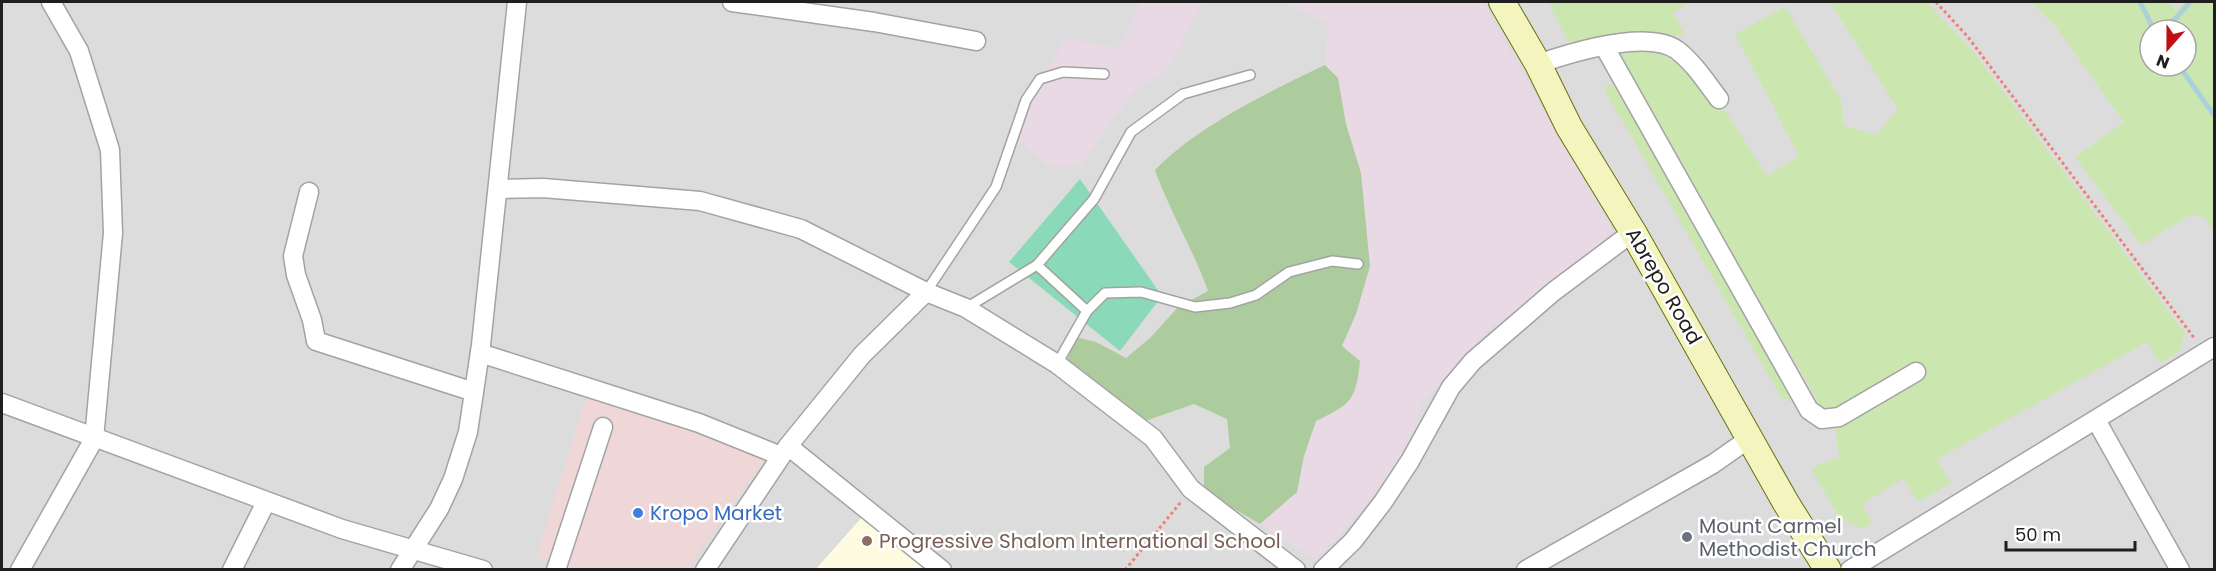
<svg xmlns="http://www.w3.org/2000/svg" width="2216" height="571" font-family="Poppins,sans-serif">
  <rect width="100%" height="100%" fill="#efece6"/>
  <!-- residential -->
  <path fill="#dddcdc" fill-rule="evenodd" d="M 2,2 L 2214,2 L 2214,569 L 2,569 ZM 2150,30 L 2186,30 L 2186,66 L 2150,66 Z"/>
  <!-- commercial -->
  <path fill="#efd7d7" d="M 587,394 L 767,455 L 687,569 L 562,569 L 536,557 Z"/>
  <!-- industrial -->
  <g fill="#e8d9e5">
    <path d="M 1141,2 L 1202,2 L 1167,70 L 1133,92 L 1081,165 L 1049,166 L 1015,138 L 1041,81 L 1065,38 L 1119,48 Z"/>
    <path d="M 1285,2 L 1482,2 L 1612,230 L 1585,264 L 1488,330 L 1424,401 L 1403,454 L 1361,511 L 1316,560 L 1260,524 L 1297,492 L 1304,456 L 1316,421 L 1347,405 L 1342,346 L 1356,314 L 1370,266 L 1338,78 L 1325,65 L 1328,24 Z"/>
  </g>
  <!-- education -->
  <path fill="#fdfce1" d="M 862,517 L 925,565 L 921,570 L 815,570 Z"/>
  <!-- grass -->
  <g fill="#cce6b0" fill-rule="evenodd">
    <path d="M 1548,2 L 1690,2 L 1673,13 L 1685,35 L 1568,42 Z"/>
    <path d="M 1830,2 L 1927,2 L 1974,53 L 2185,333 L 2180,351 L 2160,363 L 2147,342 L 1937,459 L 1951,483 L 1918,502 L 1903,479 L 1862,504 L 1872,523 L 1863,529 L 1840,519 L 1811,468 L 1839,457 L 1836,432 L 1617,56 L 1624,52 L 1669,51 L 1730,118 L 1767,176 L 1799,156 L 1735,34 L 1785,7 L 1841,100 L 1844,126 L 1876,135 L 1898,109 Z"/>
    <path d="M 2030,2 L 2167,2 L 2176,9 L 2187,2 L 2214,2 L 2214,233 L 2205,218 L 2192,214 L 2141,245 L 2075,157 L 2124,122 L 2054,24 ZM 2150,30 L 2186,30 L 2186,66 L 2150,66 Z"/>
    <path d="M 1609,84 L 1625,93 L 1793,396 L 1789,401 L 1781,397 L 1604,89 Z"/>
  </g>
  <!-- forest -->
  <path fill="#adcc9e" d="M 1325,65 L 1338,78 L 1346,124 L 1361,173 L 1370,266 L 1356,314 L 1342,346 L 1360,361 C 1356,401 1351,404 1316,421 L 1304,456 L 1297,492 L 1260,524 L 1204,491 L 1204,467 L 1230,448 L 1227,419 L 1194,404 L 1145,421 L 1067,362 L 1075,337 L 1096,342 L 1126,358 L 1151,337 L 1178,307 L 1208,291 C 1193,249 1170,212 1155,170 C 1196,127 1270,91 1325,65 Z"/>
  <!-- pitch -->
  <path fill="#8ad9b8" d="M 1080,179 L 1162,296 L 1120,351 L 1009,262 Z"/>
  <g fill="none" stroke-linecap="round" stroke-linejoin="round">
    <!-- stream -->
    <g stroke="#aad0da" stroke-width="5">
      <path d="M 2140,2 L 2154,30"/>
      <path d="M 2161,30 L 2177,17 L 2190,2"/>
      <path d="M 2179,66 L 2214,115"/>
    </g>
    <!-- service casing -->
    <g stroke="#a3a3a3" stroke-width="12">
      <g id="service">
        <path d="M 1037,265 L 1087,311"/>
        <path d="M 926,292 L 996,187 L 1026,100 L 1040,79 L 1063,72 L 1104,74"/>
        <path d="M 966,308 L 1037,265 L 1094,199 L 1131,132 L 1183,94 L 1250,75"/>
        <path d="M 1057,364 L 1087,311 L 1105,293 L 1141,292 L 1195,307 L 1230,303 L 1256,295 L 1289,272 L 1332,261 L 1358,264"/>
      </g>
    </g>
    <!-- minor casing -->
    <g stroke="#a3a3a3" stroke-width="21">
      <g id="minor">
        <path d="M 732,2 L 874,22 L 976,41"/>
        <path d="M 1604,46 L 1809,410 L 1822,419 L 1839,417 L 1916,372"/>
        <path d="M 1538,64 C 1570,53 1647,29 1677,50 C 1694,63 1706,82 1719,99"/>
        <path d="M 499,189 L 543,188 L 700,201 L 801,229 L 926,292 L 966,308 L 1057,364 L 1153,438 L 1191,489 L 1296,570"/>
        <path d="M 309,192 L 293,256 L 296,275 L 312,320 L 316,341 L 474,392"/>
        <path d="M 480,353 L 699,423 L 781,456"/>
        <path d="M 2,403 L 342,529 L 483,570"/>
        <path d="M 2096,420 L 2180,570"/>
        <path d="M 788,446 L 942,570"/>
        <path d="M 20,570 L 94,439 L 113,233 L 110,150 L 79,51 L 51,2"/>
        <path d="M 232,570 L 266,502"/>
        <path d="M 400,570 L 439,509 L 453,479 L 468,432 L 481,345 L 517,2"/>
        <path d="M 556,570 L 603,427"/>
        <path d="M 705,570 L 788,446 L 862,355 L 926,292"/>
        <path d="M 1323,570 L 1353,541 L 1383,502 L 1410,461 L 1451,387 L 1473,361 L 1553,292 L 1633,232"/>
        <path d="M 1526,570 L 1713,464 L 1750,438"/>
        <path d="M 1850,570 L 2214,347"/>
      </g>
    </g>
    <!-- secondary casing -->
    <g stroke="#68700c" stroke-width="28">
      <path id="secondary" d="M 1502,2 L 1538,64 L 1569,127 L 1633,232 L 1786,503 L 1828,570"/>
    </g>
    <!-- path -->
    <g stroke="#f07f76" stroke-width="3" stroke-dasharray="3 3" stroke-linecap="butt">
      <path d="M 1936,2 L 1968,37 L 2195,339"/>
      <path d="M 1125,570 L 1181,502"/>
    </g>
    <!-- service -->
    <use href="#service" stroke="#fff" stroke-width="9"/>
    <!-- minor -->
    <use href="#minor" stroke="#fff" stroke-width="18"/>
    <!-- secondary -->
    <use href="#secondary" stroke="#f4f5be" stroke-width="26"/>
  </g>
  <!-- markers -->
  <circle fill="#3f7fe0" stroke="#fff" stroke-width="2" cx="638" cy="513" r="6"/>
  <circle fill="#6b7280" stroke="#fff" stroke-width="2" cx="1687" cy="537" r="6"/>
  <circle fill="#8d6e63" stroke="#fff" stroke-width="2" cx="867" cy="541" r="6"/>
  <g text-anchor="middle" stroke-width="5" stroke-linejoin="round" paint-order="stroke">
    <!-- street labels -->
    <g font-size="20" fill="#1f1f1f" stroke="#fff">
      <text transform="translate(1664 286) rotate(60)" y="7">Abrepo Road</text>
    </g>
    <!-- shop labels -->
    <g font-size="20" fill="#366cbe" stroke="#fff" text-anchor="start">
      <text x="650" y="520">Kropo Market</text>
    </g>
    <!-- worship labels -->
    <g font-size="20" fill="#5b616d" stroke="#fff" text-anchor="start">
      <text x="1699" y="533">Mount Carmel<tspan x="1699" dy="23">Methodist Church</tspan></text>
    </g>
    <!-- education labels -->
    <g font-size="20" fill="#785e54" stroke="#fff" text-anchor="start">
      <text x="879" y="548">Progressive Shalom International School</text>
    </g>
  </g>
  <!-- border -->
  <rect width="2216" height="571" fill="none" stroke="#1f1f1f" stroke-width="6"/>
  <!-- north arrow -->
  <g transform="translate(2168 48) rotate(201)"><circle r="28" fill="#ffffff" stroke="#a5a5a5" stroke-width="1.5"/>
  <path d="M0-4.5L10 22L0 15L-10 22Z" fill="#c10e13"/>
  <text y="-9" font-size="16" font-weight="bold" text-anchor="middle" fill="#1f1f1f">N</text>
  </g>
  <!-- scale -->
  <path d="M2006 541v9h129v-9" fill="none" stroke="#1f1f1f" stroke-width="3"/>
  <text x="2015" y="541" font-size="18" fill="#1f1f1f" stroke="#ffffff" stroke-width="4.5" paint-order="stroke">50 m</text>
</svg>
